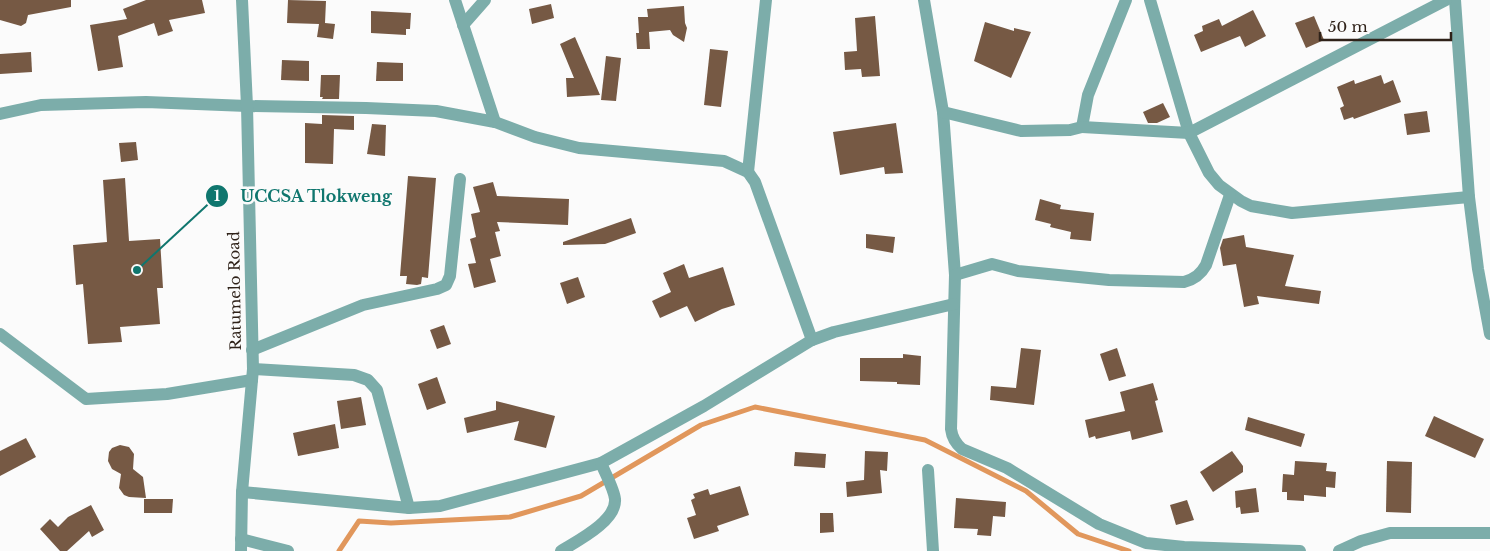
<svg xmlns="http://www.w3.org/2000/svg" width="1490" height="551" font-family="'Libre Baskerville',serif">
  <rect width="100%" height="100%" fill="#fbfbfb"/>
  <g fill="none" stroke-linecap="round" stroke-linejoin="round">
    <!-- stream -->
    <path stroke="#e1975c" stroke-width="5" d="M 339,551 L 359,521 L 391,523 L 510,517 L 581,496 L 701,425 L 755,407 L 925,440 L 1026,491 L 1078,534 L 1129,551"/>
  </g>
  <!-- building -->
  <g fill="#765944">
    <path d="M 0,0 L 71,0 L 71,7 L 28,15 L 26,23 L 21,26 L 0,20 Z"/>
    <path d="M 146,0 L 202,0 L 205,13 L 169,20 L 173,31 L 158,36 L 154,23 L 118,36 L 123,67 L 98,71 L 90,25 L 127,19 L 123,9 Z"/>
    <path d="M 288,0 L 326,1 L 325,23 L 335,24 L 333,39 L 317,37 L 319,24 L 287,23 Z"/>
    <path d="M 551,4 L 554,18 L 532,24 L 529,9 Z"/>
    <path d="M 684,6 L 685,23 L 687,28 L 684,42 L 673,35 L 670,30 L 649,32 L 650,49 L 637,49 L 636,33 L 639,33 L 638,17 L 648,17 L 647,9 Z"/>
    <path d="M 1253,10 L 1266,36 L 1245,47 L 1240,36 L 1201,52 L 1194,35 L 1203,31 L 1202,26 L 1219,19 L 1222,26 Z"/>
    <path d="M 371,11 L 411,13 L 410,29 L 406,29 L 406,35 L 371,33 Z"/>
    <path d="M 875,16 L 880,76 L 862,77 L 861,69 L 845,70 L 844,52 L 857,51 L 855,18 Z"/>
    <path d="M 1314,16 L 1324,40 L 1306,48 L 1295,23 Z"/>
    <path d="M 985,22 L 1014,31 L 1014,28 L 1031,32 L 1011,78 L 974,61 Z"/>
    <path d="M 575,37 L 600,95 L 567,97 L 566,78 L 574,78 L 560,44 Z"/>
    <path d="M 710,49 L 728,51 L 721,107 L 704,105 Z"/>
    <path d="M 31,52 L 32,72 L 0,74 L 0,54 Z"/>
    <path d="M 606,56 L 621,58 L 616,101 L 601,100 Z"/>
    <path d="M 282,60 L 309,61 L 309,81 L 281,80 Z"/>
    <path d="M 377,62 L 403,63 L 403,81 L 376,81 Z"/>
    <path d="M 321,75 L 340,75 L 339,99 L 322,99 L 323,97 L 320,97 Z"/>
    <path d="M 1381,75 L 1384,84 L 1393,80 L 1401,102 L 1354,119 L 1353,117 L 1344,120 L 1340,108 L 1344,106 L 1337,87 L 1354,80 L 1355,84 Z"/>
    <path d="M 1163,103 L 1170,117 L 1157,123 L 1148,123 L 1143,112 Z"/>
    <path d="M 1427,111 L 1430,132 L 1407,135 L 1404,114 Z"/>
    <path d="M 322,115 L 354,116 L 354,130 L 334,129 L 333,164 L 305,163 L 305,123 L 322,124 Z"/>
    <path d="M 896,123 L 903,173 L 885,174 L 884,167 L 840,175 L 833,132 Z"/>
    <path d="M 372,124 L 386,125 L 385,156 L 367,154 Z"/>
    <path d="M 136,142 L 138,160 L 121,162 L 119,143 Z"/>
    <path d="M 408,176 L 436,178 L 428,278 L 422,277 L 421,284 L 417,285 L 406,284 L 407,276 L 400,276 Z"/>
    <path d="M 125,178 L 129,241 L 160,239 L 163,288 L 157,288 L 160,324 L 120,327 L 122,342 L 88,344 L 83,284 L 76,285 L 73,245 L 107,242 L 103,180 Z"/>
    <path d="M 493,182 L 497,196 L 569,199 L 568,225 L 497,222 L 500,231 L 495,232 L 501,256 L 490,259 L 496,282 L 474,288 L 468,264 L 476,263 L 470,239 L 476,237 L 471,214 L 480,212 L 473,187 Z"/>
    <path d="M 1040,199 L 1061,205 L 1060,209 L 1094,213 L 1091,241 L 1070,239 L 1071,232 L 1050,227 L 1051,224 L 1035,220 Z"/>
    <path d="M 631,218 L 636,233 L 605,244 L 563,245 L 563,242 Z"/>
    <path d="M 866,234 L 895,237 L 893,253 L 866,248 Z"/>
    <path d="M 1244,235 L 1246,247 L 1294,255 L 1285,286 L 1321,291 L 1319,304 L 1257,296 L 1259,304 L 1244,307 L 1236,264 L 1223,266 L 1220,248 L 1223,239 Z"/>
    <path d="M 684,264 L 689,278 L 723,267 L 735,305 L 722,309 L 695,322 L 687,306 L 660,318 L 652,301 L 671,292 L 663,273 Z"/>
    <path d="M 578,277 L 585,297 L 567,304 L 560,283 Z"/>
    <path d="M 444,325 L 451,344 L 437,349 L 430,330 Z"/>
    <path d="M 1021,348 L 1041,350 L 1034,405 L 990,400 L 991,386 L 1016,388 Z"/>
    <path d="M 1117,348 L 1126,376 L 1109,381 L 1100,354 Z"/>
    <path d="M 903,354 L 921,356 L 920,385 L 897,384 L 897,382 L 860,381 L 860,358 L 903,358 Z"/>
    <path d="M 437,377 L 446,403 L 427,410 L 418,384 Z"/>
    <path d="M 1153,383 L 1158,400 L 1155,401 L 1163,432 L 1132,440 L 1130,431 L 1096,439 L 1095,436 L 1089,438 L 1085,420 L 1125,411 L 1120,392 Z"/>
    <path d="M 361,397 L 366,425 L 341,429 L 337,401 Z"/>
    <path d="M 496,401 L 555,416 L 546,448 L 514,440 L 519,421 L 467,433 L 464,418 L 496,410 Z"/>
    <path d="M 1434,416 L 1484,439 L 1475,458 L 1425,436 Z"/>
    <path d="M 1248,417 L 1305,434 L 1301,447 L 1245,430 Z"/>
    <path d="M 335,424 L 339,448 L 298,456 L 293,433 Z"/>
    <path d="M 26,438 L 36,457 L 0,476 L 0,451 Z"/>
    <path d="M 120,445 L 129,447 L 134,454 L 133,469 L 143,477 L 146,498 L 129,497 L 124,495 L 119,488 L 121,474 L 112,469 L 108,461 L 109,452 L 112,448 Z"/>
    <path d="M 865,451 L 888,452 L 887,471 L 880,470 L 882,493 L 847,497 L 846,482 L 864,480 Z"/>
    <path d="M 1232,451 L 1243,466 L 1243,472 L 1213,492 L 1200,472 Z"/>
    <path d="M 795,452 L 826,454 L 825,468 L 794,466 Z"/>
    <path d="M 1295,461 L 1327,463 L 1326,471 L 1336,472 L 1335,488 L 1326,487 L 1326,497 L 1304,495 L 1304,501 L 1287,500 L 1287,492 L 1282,492 L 1283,474 L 1294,475 Z"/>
    <path d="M 1387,461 L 1412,462 L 1411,513 L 1386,512 Z"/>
    <path d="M 740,486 L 749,515 L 717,526 L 719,531 L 694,539 L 687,518 L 696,515 L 691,500 L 695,498 L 693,494 L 708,489 L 710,495 Z"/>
    <path d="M 1256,488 L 1259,512 L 1241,514 L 1240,507 L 1236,508 L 1235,491 Z"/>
    <path d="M 956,498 L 1006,502 L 1005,517 L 993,516 L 991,536 L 977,535 L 978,529 L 954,528 Z"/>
    <path d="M 144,499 L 173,499 L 172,513 L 144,513 Z"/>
    <path d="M 1187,500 L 1194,520 L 1176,525 L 1170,505 Z"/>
    <path d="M 91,505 L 104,530 L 92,537 L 89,531 L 67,551 L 60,551 L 40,529 L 50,519 L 58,527 L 68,517 Z"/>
    <path d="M 820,513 L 833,513 L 834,532 L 820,533 Z"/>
  </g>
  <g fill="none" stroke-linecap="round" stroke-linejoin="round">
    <!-- minor -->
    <g stroke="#7cadaa" stroke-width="12">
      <path d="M 455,0 L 495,122"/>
      <path d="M 924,0 L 943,112 L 955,275 L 951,429 C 952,437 955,443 962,449 L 1007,468 L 1099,524 L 1146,543 L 1184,547 L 1300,551"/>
      <path d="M 1150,0 L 1189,133 L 1209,173 L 1219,185 L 1241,201 L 1251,206 L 1292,213 L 1469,197"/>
      <path d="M 1455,0 L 1469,197 L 1478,269 L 1490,334"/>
      <path d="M 463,25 L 485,0"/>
      <path d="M 943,112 L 1021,131 L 1070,130 L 1082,127 L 1088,95 L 1126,0"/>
      <path d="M 0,114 L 41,105 L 146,102 L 247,106 L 366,108 L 436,111 L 495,122 L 535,137 L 579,148 L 724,161 L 748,172 L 755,182 L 812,340"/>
      <path d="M 1082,127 L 1189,133 L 1446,0"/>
      <path d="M 748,172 L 766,0"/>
      <path d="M 955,275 L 992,264 L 1018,271 L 1109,280 L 1184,282 C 1195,279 1201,274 1206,265 L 1230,195"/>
      <path d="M 0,334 L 86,399 L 167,394 L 252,380"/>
      <path d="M 252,350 L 363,305 L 437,289 L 446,285 L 450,276 L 460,179"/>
      <path d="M 253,369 L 354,375 L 368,380 L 377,390 L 409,508"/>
      <path d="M 928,470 L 933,551"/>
      <path d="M 242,492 L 409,508 L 440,506 L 601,463 L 704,406 L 812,340 L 834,332 L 954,304"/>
      <path d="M 241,539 L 288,551"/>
      <path d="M 561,551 C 577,541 617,521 615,499 C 614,489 605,473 601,463"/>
      <path d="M 1339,551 L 1361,541 L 1390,533 L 1490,533"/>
    </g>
    <!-- tertiary -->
    <path stroke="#7cadaa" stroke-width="12" d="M 241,551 L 242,492 L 253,369 L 247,106 L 242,0"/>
  </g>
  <g text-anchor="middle" stroke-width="5" stroke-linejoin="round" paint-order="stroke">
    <!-- street labels -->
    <g font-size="15" fill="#2f2219" stroke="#fbfbfb">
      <text transform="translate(235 291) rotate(-91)" y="5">Ratumelo Road</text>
    </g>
  </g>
  <!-- callouts -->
  <path fill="none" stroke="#0f766e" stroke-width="2" d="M137 270L217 196"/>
  <g fill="#0f766e" stroke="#fbfbfb" stroke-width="2">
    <circle cx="137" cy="270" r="5"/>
    <circle cx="217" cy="196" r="12"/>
  </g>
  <g font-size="15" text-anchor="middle" font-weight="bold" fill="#fff">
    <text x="217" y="201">1</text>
  </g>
  <g font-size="16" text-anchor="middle" font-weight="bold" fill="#0f766e" stroke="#fbfbfb" stroke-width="5" stroke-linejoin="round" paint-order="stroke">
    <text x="316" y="202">UCCSA Tlokweng</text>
  </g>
  <!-- scale -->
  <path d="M1320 32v8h131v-8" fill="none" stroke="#2f2219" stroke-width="2.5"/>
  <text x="1328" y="32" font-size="15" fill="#2f2219" stroke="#fbfbfb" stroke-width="4" paint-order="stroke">50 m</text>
</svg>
